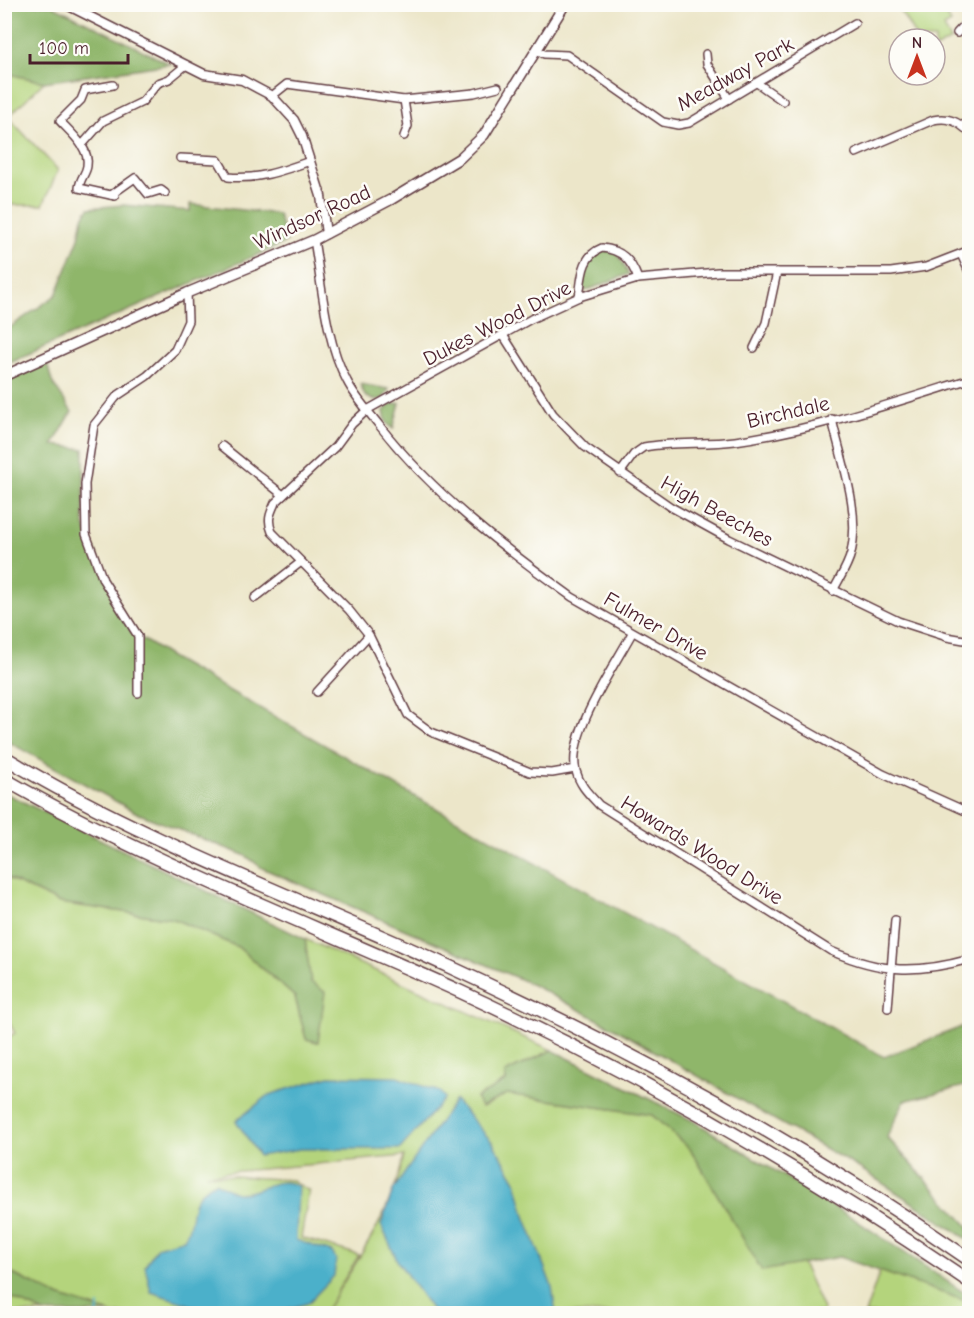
<svg xmlns="http://www.w3.org/2000/svg" width="974" height="1318" font-family="'Comic Neue',sans-serif">
  <rect width="100%" height="100%" fill="#fdfcf7"/>
  <filter id="ink" filterUnits="userSpaceOnUse"><feTurbulence type="fractalNoise" baseFrequency=".0167" numOctaves="2"/><feDisplacementMap in="SourceGraphic" scale="12" xChannelSelector="R" yChannelSelector="G"/><feConvolveMatrix kernelMatrix="1 2 1 2 8 2 1 2 1" color-interpolation-filters="sRGB"/></filter>
  <filter id="wash" filterUnits="userSpaceOnUse"><feTurbulence type="fractalNoise" baseFrequency=".008" numOctaves="4" result="noise"/><feDisplacementMap in="SourceGraphic" scale="24" xChannelSelector="R" yChannelSelector="G"/><feGaussianBlur stdDeviation="1.35" result="paint"/><feColorMatrix in="noise" values="0 0 0 0 0 0 0 0 0 0 0 0 0 0 0 0 0 1.4 0 .05"/><feComposite in="paint" operator="in"/></filter>
  <g filter="url(#wash)">
    <rect width="100%" height="100%" fill="#ece6c9"/>
    <!-- green -->
    <g fill="#b4d47b" stroke="#7f7a53" stroke-width="1.5" fill-rule="evenodd">
      <path d="M 897,5 L 931,5 L 936,13 L 943,9 L 951,23 L 944,27 L 951,40 L 935,49 L 935,39 L 917,39 Z"/>
      <path d="M 5,73 L 44,82 L 8,117 L 58,170 L 43,205 L 5,205 Z"/>
      <path d="M 4,877 L 60,903 L 174,919 L 238,947 L 295,997 L 306,1039 L 317,1042 L 305,939 L 552,1050 L 505,1073 L 507,1081 L 476,1098 L 482,1107 L 507,1094 L 652,1115 L 691,1150 L 762,1270 L 802,1263 L 823,1309 L 822,1313 L 111,1314 L 58,1296 L 5,1270 L 4,1040 L 15,1033 L 5,1016 ZM 404,1156 C 391,1214 357,1261 326,1310 L 359,1255 L 301,1238 L 309,1191 L 292,1180 L 206,1174 Z"/>
      <path d="M 880,1271 L 969,1302 L 969,1313 L 865,1314 Z"/>
      <path d="M 4,1295 L 5,1295 L 44,1313 L 5,1313 Z"/>
    </g>
    <!-- forest -->
    <g fill="#8fb66b" stroke="#6c6a4b" stroke-width="1.5">
      <path d="M 5,4 L 52,5 L 170,64 L 44,82 L 5,73 Z"/>
      <path d="M 190,204 L 278,214 L 287,242 L 5,364 L 5,328 L 9,328 L 56,295 L 79,238 L 83,217 L 89,208 L 123,205 L 190,211 Z"/>
      <path d="M 605,250 L 616,251 L 629,274 L 585,291 L 581,285 C 585,268 587,257 605,250 Z"/>
      <path d="M 47,363 L 52,382 L 72,412 L 53,445 L 84,449 L 84,525 L 131,632 L 172,658 L 414,796 L 884,1057 L 969,1024 L 969,1085 L 904,1101 L 887,1137 L 969,1227 L 969,1240 L 861,1169 L 612,1027 L 529,983 L 262,868 L 246,856 L 137,813 L 5,740 L 4,383 Z"/>
      <path d="M 360,384 L 389,389 L 383,399 L 373,400 L 365,396 Z"/>
      <path d="M 400,403 L 393,429 L 386,422 L 384,411 L 391,404 Z"/>
      <path d="M 5,793 L 305,939 L 311,982 L 325,992 L 318,1042 L 306,1039 L 295,997 L 238,947 L 174,919 L 60,903 L 5,877 Z"/>
      <path d="M 552,1050 L 695,1122 L 851,1217 L 969,1296 L 969,1302 L 839,1257 L 762,1271 L 691,1150 L 652,1115 L 507,1094 L 481,1107 L 476,1098 L 506,1081 L 505,1073 Z"/>
      <path d="M 4,1270 L 58,1296 L 111,1313 L 44,1313 L 5,1295 Z"/>
    </g>
    <!-- water -->
    <g fill="#4bb0ca" stroke="#4a687a" stroke-width="1.5">
      <path d="M 329,1076 L 397,1077 L 440,1092 L 445,1098 L 400,1149 L 300,1149 L 259,1156 L 236,1121 L 269,1095 Z"/>
      <path d="M 455,1100 L 493,1143 L 516,1181 L 525,1216 L 552,1287 L 556,1313 L 434,1313 L 398,1262 L 381,1225 L 393,1190 Z"/>
      <path d="M 215,1182 C 222,1185 230,1192 237,1193 C 260,1195 275,1174 298,1186 L 296,1240 L 332,1252 L 336,1259 L 334,1276 L 308,1303 L 273,1313 L 215,1313 L 151,1292 L 145,1266 L 157,1247 L 184,1239 C 199,1214 182,1202 215,1182 Z"/>
    </g>
    <g fill="none" stroke-linecap="round" stroke-linejoin="round">
      <!-- stream -->
      <path stroke="#4bb0ca" stroke-width="2" d="M 97,1314 L 99,1305"/>
    </g>
  </g>
  <g filter="url(#ink)">
    <g fill="none" stroke-linecap="round" stroke-linejoin="round">
      <!-- minor casing -->
      <g stroke="#623d43" stroke-width="10">
        <g id="minor">
          <path d="M 957,33 L 970,19"/>
          <path d="M 537,50 L 544,54 L 567,55 L 663,122 L 678,125 L 689,123 L 855,23"/>
          <path d="M 706,54 L 707,64 L 729,99"/>
          <path d="M 757,83 L 783,101"/>
          <path d="M 113,85 L 85,90 L 81,100 L 60,121 C 71,133 90,148 87,166 C 86,174 80,178 79,188 L 115,196"/>
          <path d="M 272,96 L 287,84 L 404,100 L 474,93 L 498,87"/>
          <path d="M 404,100 L 408,126 L 404,136"/>
          <path d="M 82,145 L 103,121 L 142,102 L 158,83 L 169,79 L 186,65"/>
          <path d="M 856,153 L 933,120 C 949,117 958,121 970,133"/>
          <path d="M 180,158 L 218,160 L 228,177 C 258,180 282,171 310,161"/>
          <path d="M 111,195 L 135,178 L 148,194 L 161,190 L 165,193"/>
          <path d="M 314,240 C 322,285 325,340 347,381 C 355,397 368,411 379,425 C 433,494 502,547 572,597 L 883,774 L 970,813"/>
          <path d="M 961,254 L 970,274"/>
          <path d="M 579,297 C 582,278 581,256 602,248 C 622,250 631,260 638,279"/>
          <path d="M 503,335 L 553,414 L 585,447 L 671,507 L 729,539 L 898,621 L 947,637 L 970,641"/>
          <path d="M 754,348 L 766,323 L 777,272"/>
          <path d="M 832,419 C 841,460 861,510 851,553 C 848,566 839,579 833,591"/>
          <path d="M 222,446 L 283,495"/>
          <path d="M 620,473 L 634,454 L 644,447 C 674,441 705,445 735,441 C 814,430 893,403 970,379"/>
          <path d="M 255,598 L 301,562"/>
          <path d="M 632,633 C 615,665 566,736 576,771 C 580,786 589,794 599,805 L 831,951 C 882,973 916,974 970,959"/>
          <path d="M 317,692 L 369,635"/>
          <path d="M 138,693 L 138,636 L 103,580 L 86,534 L 85,484 L 94,425 L 117,396 L 147,376 L 175,350 L 188,321 L 187,293"/>
          <path d="M 575,769 L 552,773 L 530,772 L 431,732 L 408,715 L 369,635 L 349,610 L 272,532 C 267,520 270,514 275,503 L 335,447 L 352,424 L 367,410 L 531,319 L 579,297 L 638,279 L 718,272 L 891,272 L 926,267 L 970,250"/>
          <path d="M 888,1008 L 895,920"/>
        </g>
      </g>
      <!-- tertiary casing -->
      <g stroke="#623d43" stroke-width="11">
        <path id="tertiary" d="M 65,4 L 204,74 L 242,80 L 272,96 L 294,120 L 302,136 L 321,196 L 326,234"/>
      </g>
      <!-- secondary casing -->
      <g stroke="#623d43" stroke-width="12">
        <path id="secondary" d="M 4,376 L 187,293 L 314,240 L 392,199 L 460,158 L 484,135 L 565,4"/>
      </g>
      <!-- motorway casing -->
      <g stroke="#623d43" stroke-width="15">
        <g id="motorway">
          <path d="M 4,757 C 144,842 302,899 450,967 C 631,1050 806,1146 970,1260"/>
          <path d="M 4,779 C 150,863 309,923 461,992 C 639,1074 808,1172 970,1282"/>
        </g>
      </g>
      <!-- minor -->
      <use href="#minor" stroke="#fff" stroke-width="7"/>
      <!-- tertiary -->
      <use href="#tertiary" stroke="#fff" stroke-width="8"/>
      <!-- secondary -->
      <use href="#secondary" stroke="#fff" stroke-width="9"/>
      <!-- motorway -->
      <use href="#motorway" stroke="#fff" stroke-width="12"/>
    </g>
  </g>
  <g text-anchor="middle" stroke-width="5" stroke-linejoin="round" paint-order="stroke">
    <!-- street labels -->
    <g font-size="21" fill="#4a1f2b" stroke="#fdfcf7">
      <text transform="translate(735 74) rotate(-29)" y="7">Meadway Park</text>
      <text transform="translate(312 217) rotate(-25)" y="7">Windsor Road</text>
      <text transform="translate(497 323) rotate(-27)" y="7">Dukes Wood Drive</text>
      <text transform="translate(788 412) rotate(-13)" y="7">Birchdale</text>
      <text transform="translate(717 511) rotate(29)" y="7">High Beeches</text>
      <text transform="translate(656 626) rotate(30)" y="7">Fulmer Drive</text>
      <text transform="translate(702 850) rotate(32)" y="7">Howards Wood Drive</text>
    </g>
  </g>
  <!-- margin -->
  <rect width="974" height="1318" fill="none" stroke="#fdfcf7" stroke-width="24"/>
  <!-- north arrow -->
  <g transform="translate(917 57)"><circle r="28" fill="#fdfcf7" stroke="#b5a4a5" stroke-width="1.5"/>
  <path d="M0-4.5L10 22L0 15L-10 22Z" fill="#c8321e"/>
  <text y="-9" font-size="16" font-weight="bold" text-anchor="middle" fill="#4a1f2b">N</text>
  </g>
  <!-- scale -->
  <path d="M30 54v9h98v-9" fill="none" stroke="#4a1f2b" stroke-width="3"/>
  <text x="39" y="54" font-size="18" fill="#4a1f2b" stroke="#fdfcf7" stroke-width="4.5" paint-order="stroke">100 m</text>
</svg>
